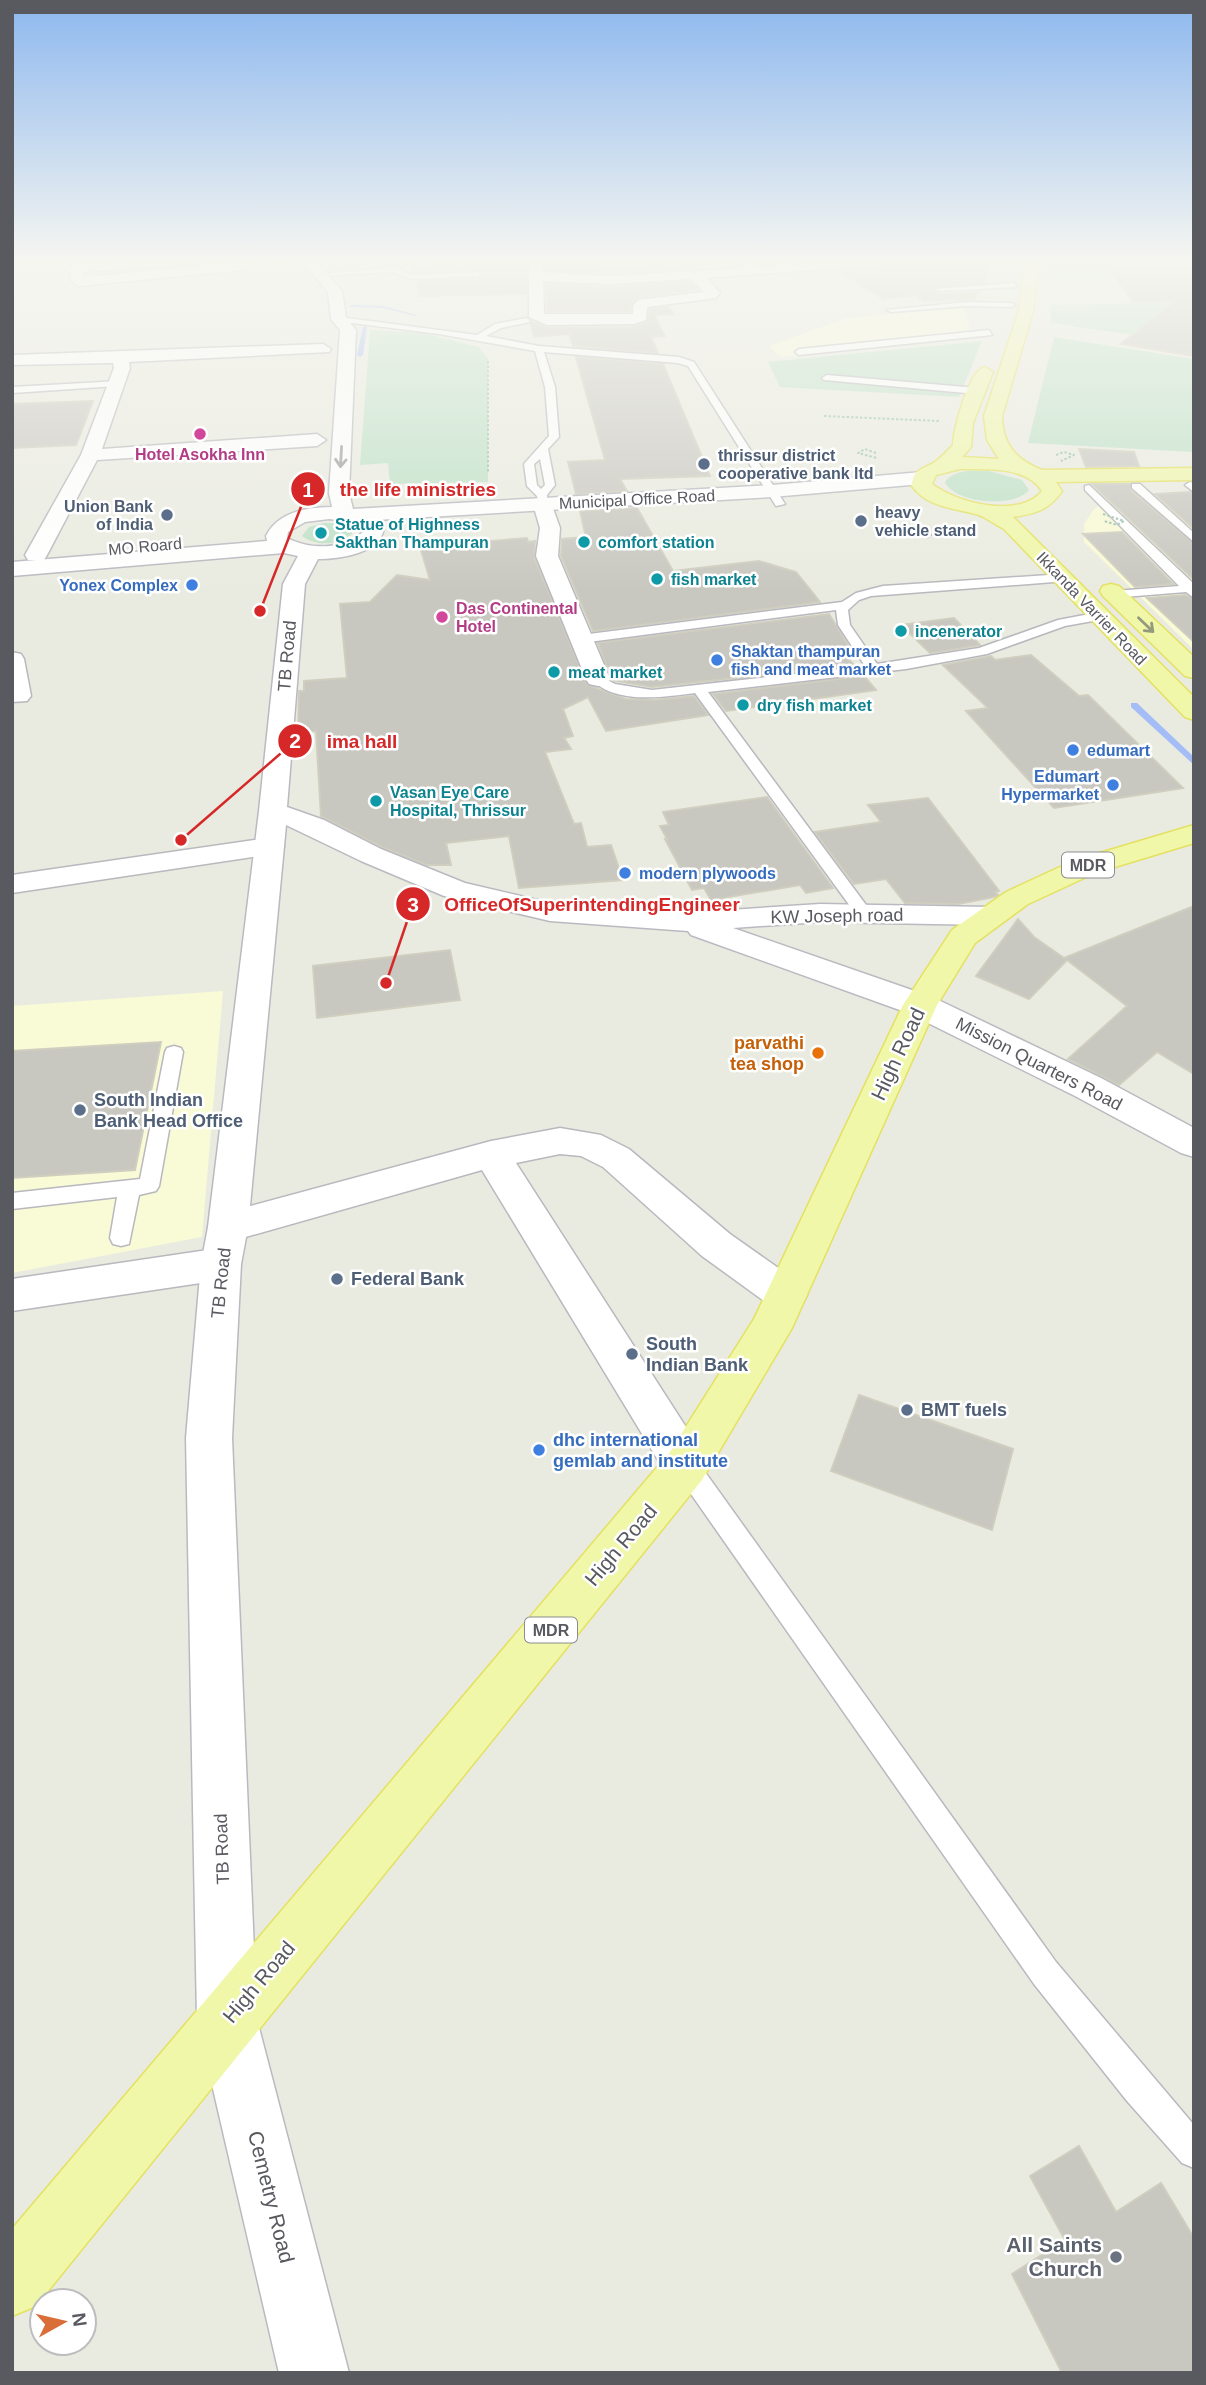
<svg xmlns="http://www.w3.org/2000/svg" width="1206" height="2385" font-family="Helvetica,sans-serif">
  <rect width="100%" height="100%" fill="#eaebe0"/>
  <!-- commercial -->
  <g fill="#f9fad6">
    <path d="M 964,307 L 972,337 L 781,357 L 769,346 L 847,318 Z"/>
    <path d="M 1194,492 L 1194,650 L 1084,542 L 1084,524 L 1094,509 L 1106,501 L 1127,495 Z"/>
    <path d="M 223,991 L 202,1237 L 12,1273 L 12,1006 Z"/>
  </g>
  <!-- green -->
  <g fill="#bee1c7">
    <path d="M 319,258 L 406,258 L 407,259 L 388,261 L 389,267 L 333,270 Z"/>
    <path d="M 1044,258 L 1189,258 L 1194,260 L 1194,267 L 1107,270 L 1108,278 L 1047,280 Z"/>
    <path d="M 1194,302 L 1194,344 L 1051,323 L 1050,305 Z"/>
    <path d="M 370,330 L 423,333 L 479,347 L 488,359 L 488,482 L 390,484 L 388,463 L 360,465 Z"/>
    <path d="M 1054,337 L 1194,359 L 1194,452 L 1028,443 Z"/>
    <path d="M 982,341 L 959,397 L 780,387 L 768,362 Z"/>
    <path d="M 989,471 L 1022,480 L 1029,490 C 1015,508 955,504 945,482 C 954,469 974,470 989,471 Z"/>
    <path d="M 324,523 L 339,523 L 350,527 L 352,534 C 339,545 316,547 302,536 L 309,527 Z"/>
  </g>
  <g fill="none" stroke-linecap="round" stroke-linejoin="round">
    <!-- stream -->
    <g fill="#a4bdf7" fill-rule="evenodd">
      <path d="M 351,305 L 383,306 L 417,315 L 415,316 L 383,308 L 349,307 Z"/>
      <path d="M 365,326 L 367,327 L 363,355 L 360,357 L 357,355 L 363,327 Z"/>
      <path d="M 1131,703 L 1137,703 L 1194,757 L 1194,765 L 1131,707 Z"/>
    </g>
  </g>
  <!-- building -->
  <g fill="#c8c7c0" stroke="#cfcebf" stroke-width="2">
    <path d="M 475,258 L 527,258 L 526,294 L 420,296 L 417,281 L 481,279 L 484,276 L 478,269 L 415,272 L 413,266 L 470,263 Z"/>
    <path d="M 544,258 L 598,258 L 602,268 L 694,263 L 699,268 L 610,273 L 544,270 Z"/>
    <path d="M 895,258 L 936,258 L 939,263 L 992,258 L 984,283 L 933,287 L 934,291 L 939,294 L 979,292 L 974,299 L 923,301 L 917,295 L 883,299 L 839,271 L 877,268 Z"/>
    <path d="M 1194,268 L 1194,356 L 1121,344 L 1176,301 L 1133,302 L 1111,271 Z"/>
    <path d="M 691,282 L 699,290 L 638,297 L 631,304 L 630,311 L 547,311 L 546,284 L 610,287 Z"/>
    <path d="M 668,307 L 674,314 L 654,315 L 665,336 L 651,337 L 658,353 L 573,346 L 569,334 L 534,337 L 531,325 L 532,321 L 547,328 L 634,327 L 647,322 L 649,309 Z"/>
    <path d="M 576,357 L 663,364 L 710,476 L 620,479 L 627,491 L 576,494 L 568,462 L 605,460 Z"/>
    <path d="M 93,401 L 76,445 L 12,448 L 12,404 Z"/>
    <path d="M 1079,449 L 1134,452 L 1139,466 L 1086,467 Z"/>
    <path d="M 1092,484 L 1130,484 L 1130,490 L 1194,544 L 1194,580 Z"/>
    <path d="M 1190,492 L 1194,494 L 1194,529 L 1155,494 Z"/>
    <path d="M 637,508 L 673,571 L 759,561 L 796,572 L 820,602 L 593,631 L 561,556 L 562,539 L 586,537 L 580,511 Z"/>
    <path d="M 1122,532 L 1173,584 L 1135,587 L 1083,534 Z"/>
    <path d="M 527,538 L 528,542 L 535,541 L 534,557 L 587,685 L 626,699 L 655,700 L 694,696 L 708,715 L 606,731 L 588,697 L 563,709 L 573,736 L 564,738 L 571,749 L 545,752 L 574,824 L 581,823 L 587,847 L 611,845 L 623,880 L 519,888 L 509,836 L 446,843 L 451,865 L 427,865 L 382,847 L 321,816 L 316,731 L 298,732 L 299,691 L 304,691 L 304,681 L 347,678 L 340,604 L 370,602 L 397,575 L 430,580 L 420,547 Z"/>
    <path d="M 1185,595 L 1194,600 L 1194,642 L 1147,598 Z"/>
    <path d="M 829,614 L 851,650 L 841,651 L 854,665 L 652,687 L 612,680 L 598,643 Z"/>
    <path d="M 954,618 L 980,645 L 930,653 L 901,625 Z"/>
    <path d="M 1031,655 L 1079,696 L 1088,695 L 1183,788 L 1054,808 L 966,711 L 988,708 L 943,665 L 991,656 L 995,660 Z"/>
    <path d="M 864,676 L 876,690 L 726,711 L 713,694 Z"/>
    <path d="M 767,797 L 833,888 L 806,893 L 800,885 L 711,900 L 704,888 L 692,890 L 665,839 L 667,839 L 660,826 L 669,825 L 663,812 Z"/>
    <path d="M 928,798 L 999,891 L 995,892 L 998,895 L 994,897 L 958,904 L 905,903 L 886,879 L 854,884 L 815,832 L 881,822 L 868,805 Z"/>
    <path d="M 1194,906 L 1194,1074 L 1157,1052 L 1119,1085 L 1068,1059 L 1127,1006 L 1067,960 L 1029,999 L 976,976 L 1018,919 L 1034,937 L 1064,958 Z"/>
    <path d="M 450,950 L 460,1000 L 317,1018 L 313,966 Z"/>
    <path d="M 161,1042 L 135,1170 L 12,1178 L 12,1051 Z"/>
    <path d="M 859,1395 L 1013,1449 L 992,1530 L 831,1471 Z"/>
    <path d="M 1079,2146 L 1116,2212 L 1161,2183 L 1194,2238 L 1194,2373 L 1062,2373 L 1012,2274 L 1065,2240 L 1030,2176 Z"/>
  </g>
  <g fill="none" stroke-linecap="round" stroke-linejoin="round">
    <!-- lane casing -->
    <g stroke="#b8b8be" stroke-width="3">
      <g id="lane">
        <path d="M 473,258 L 470,260 L 406,264 L 399,269 L 411,275 L 478,272 L 481,276 L 410,279 L 393,272 L 322,276 L 318,274 L 392,268 L 405,260 Z"/>
        <path d="M 1014,283 L 1017,287 L 939,291 L 935,289 Z"/>
        <path d="M 966,302 L 1011,303 L 1015,305 L 1011,307 L 966,306 L 891,312 L 887,310 Z"/>
        <path d="M 339,317 L 477,335 L 495,324 L 527,318 L 530,322 L 501,328 L 486,336 L 539,346 L 679,357 L 694,362 L 785,504 L 776,506 L 688,366 L 678,363 L 544,352 L 555,387 L 559,437 L 548,449 L 555,485 L 547,495 L 547,506 L 539,506 L 537,496 L 527,486 L 524,464 L 549,436 L 545,387 L 535,351 L 439,334 L 336,321 ZM 540,459 L 545,485 L 541,489 L 537,485 L 534,464 Z"/>
        <path d="M 989,330 L 992,335 L 799,355 L 795,352 L 799,349 Z"/>
        <path d="M 827,375 L 977,388 L 982,391 L 977,394 L 824,380 L 822,378 Z"/>
        <path d="M 120,381 L 122,383 L 117,386 L 12,393 L 12,387 Z"/>
        <path d="M 1190,482 L 1194,483 L 1194,492 L 1185,485 Z"/>
        <path d="M 1132,484 L 1140,484 L 1194,533 L 1194,542 L 1132,488 Z"/>
        <path d="M 1089,485 L 1194,584 L 1194,598 L 1186,592 L 1111,598 L 1109,595 L 1115,591 L 1179,586 L 1085,490 L 1085,486 Z"/>
        <path d="M 1063,574 L 1067,575 L 1067,581 L 871,596 L 859,600 L 848,610 L 850,625 L 877,664 L 979,648 L 1058,620 L 1100,612 L 1104,613 L 1104,619 L 1065,626 L 987,654 L 906,669 L 708,692 L 872,913 L 864,918 L 858,917 L 695,693 C 663,697 616,705 591,679 L 598,675 L 615,684 L 652,690 L 865,666 L 838,625 L 836,610 L 581,643 L 575,639 L 581,635 L 842,602 L 856,593 L 883,586 Z"/>
        <path d="M 174,1046 L 181,1048 L 183,1052 L 159,1186 L 156,1191 L 139,1195 L 129,1244 L 121,1246 L 113,1244 L 110,1238 L 117,1197 L 12,1209 L 12,1193 L 140,1179 L 165,1052 L 167,1048 Z"/>
        <path d="M 686,1455 L 695,1458 L 1056,1962 L 1194,2125 L 1194,2168 L 1182,2163 L 1127,2101 L 1034,1984 L 677,1474 L 674,1466 L 677,1458 Z"/>
      </g>
    </g>
    <!-- street casing -->
    <g stroke="#b8b8be" stroke-width="3">
      <g id="street">
        <path d="M 163,258 L 215,258 L 208,262 L 82,272 L 84,277 L 240,262 L 248,258 L 283,258 L 281,261 L 257,264 L 243,270 L 79,286 L 72,282 L 67,269 L 74,265 Z"/>
        <path d="M 529,258 L 541,258 L 542,272 L 610,276 L 744,268 L 737,258 L 750,258 L 758,267 L 892,258 L 877,265 L 707,278 L 720,293 L 716,298 L 647,307 L 646,320 L 634,324 L 547,325 L 529,317 ZM 692,279 L 704,292 L 638,300 L 633,306 L 633,314 L 544,314 L 543,281 L 610,284 Z"/>
        <path d="M 323,344 L 331,349 L 329,352 L 129,362 L 130,368 L 102,449 L 317,434 L 326,440 L 317,446 L 97,460 L 47,555 L 44,560 L 28,560 L 25,555 L 81,455 L 114,368 L 113,363 L 12,365 L 12,355 Z"/>
        <path d="M 543,498 L 550,500 L 560,528 L 558,556 L 610,679 L 607,684 L 598,686 L 589,684 L 586,679 L 536,556 L 540,528 L 533,504 L 536,500 Z"/>
        <path d="M 12,652 L 21,654 L 24,659 L 31,696 L 27,701 L 12,702 Z"/>
        <path d="M 269,838 L 279,841 L 284,847 L 279,853 L 12,893 L 12,875 Z"/>
        <path d="M 560,1128 L 601,1135 L 629,1149 L 730,1234 L 801,1284 L 807,1295 L 801,1306 L 786,1311 L 771,1306 L 702,1256 L 603,1167 L 581,1156 L 560,1154 L 516,1163 L 702,1452 L 709,1466 L 702,1480 L 686,1486 L 670,1480 L 482,1170 L 228,1242 L 214,1237 L 208,1227 L 214,1217 L 228,1212 L 491,1141 Z"/>
        <path d="M 221,1248 L 235,1253 L 241,1264 L 235,1275 L 221,1280 L 12,1311 L 12,1279 Z"/>
      </g>
    </g>
    <!-- secondary casing -->
    <g stroke="#b9bac1" stroke-width="3">
      <path id="secondary" d="M 299,258 L 312,258 L 342,291 L 346,318 L 356,330 L 349,493 L 353,509 L 772,485 L 922,472 L 932,478 L 922,484 L 772,497 L 376,520 L 384,528 C 380,554 339,559 318,559 L 305,584 L 287,807 L 324,820 L 381,849 L 465,883 L 550,903 L 683,913 L 820,904 L 990,907 L 1001,909 L 1006,916 L 1001,923 L 990,925 L 820,922 L 733,928 L 932,997 L 1101,1078 L 1194,1128 L 1194,1157 L 1181,1153 L 1075,1096 L 908,1013 L 691,935 L 688,931 L 550,921 L 444,896 L 361,861 L 286,825 L 248,1227 L 241,1264 L 232,1438 L 257,2020 L 349,2373 L 279,2373 L 197,2020 L 186,1438 L 201,1264 L 208,1227 L 259,811 L 283,584 L 298,556 L 284,553 L 12,576 L 12,562 L 267,541 L 266,536 C 278,512 307,507 332,507 L 329,493 L 340,330 L 331,319 L 328,292 ZM 329,519 L 354,522 L 363,532 C 342,550 311,550 287,538 L 288,532 L 305,522 Z"/>
    </g>
    <!-- primary casing -->
    <g stroke="#e4e160" stroke-width="3">
      <g id="primary">
        <path d="M 1025,258 L 1039,258 L 1033,311 L 1002,416 C 1002,445 1017,460 1042,470 L 1194,468 L 1194,480 L 1056,482 L 1062,491 C 1049,510 1035,514 1013,517 L 1194,697 L 1194,720 L 1185,717 L 1004,529 C 996,525 987,518 979,515 C 955,508 928,508 912,486 C 912,470 923,469 935,462 C 941,458 947,451 953,445 C 954,429 968,371 985,367 L 993,372 L 973,423 L 971,447 L 962,457 L 999,459 L 987,440 L 984,416 L 1019,311 ZM 960,469 C 986,469 1026,466 1042,491 C 1020,519 956,503 932,484 L 936,475 Z"/>
        <path d="M 1111,584 L 1119,586 L 1194,657 L 1194,678 L 1185,676 L 1103,596 L 1100,591 L 1103,586 Z"/>
        <path d="M 1194,825 L 1194,843 L 1095,873 L 1028,904 L 975,943 L 937,1005 L 792,1328 L 702,1480 L 36,2306 L 12,2316 L 12,2229 L 670,1452 L 754,1319 L 903,1005 L 952,930 L 1006,892 L 1073,861 Z"/>
      </g>
    </g>
    <!-- path -->
    <g stroke="#99c0ae" stroke-width="2" stroke-dasharray="2.5 2" stroke-linecap="butt">
      <path d="M 488,361 L 488,472"/>
      <path d="M 824,416 L 939,421"/>
    </g>
    <!-- lane -->
    <use href="#lane" fill="#fff" fill-rule="evenodd"/>
    <!-- street -->
    <use href="#street" fill="#fff" fill-rule="evenodd"/>
    <!-- secondary -->
    <use href="#secondary" fill="#fff" fill-rule="evenodd"/>
    <!-- primary -->
    <use href="#primary" fill="#f0f7a8" fill-rule="evenodd"/>
    <!-- path-bridge -->
    <g stroke="#99c0ae" stroke-width="2" stroke-dasharray="2.5 2" stroke-linecap="butt">
      <path d="M 876,453 L 865,449 L 858,453 L 877,458"/>
      <path d="M 1056,455 L 1064,452 L 1074,455 L 1061,461"/>
      <path d="M 1103,514 L 1124,521 L 1117,525 L 1104,521"/>
      <path d="M 925,527 L 914,535 L 927,538 L 934,533"/>
    </g>
  </g>
  <!-- one-way arrows -->
  <defs><path id="oneway-shaft" d="M-6 0H5M1.5-3L5.5 0L1.5 3" fill="none" stroke-width="1.6" stroke-linecap="round" stroke-linejoin="round" transform="scale(1.75)"/></defs>
  <use stroke="#9b9ca0" href="#oneway-shaft" transform="translate(341 457) rotate(93)"/>
  <use stroke="#95997d" href="#oneway-shaft" transform="translate(1146 625) rotate(44)"/>
  <!-- sky -->
  <linearGradient id="sky" x2="0" y2="1"><stop stop-color="#8db8ee"/><stop offset="0.44" stop-color="#f6f6f1"/><stop offset="1" stop-color="#f6f6f1" stop-opacity="0"/></linearGradient>
  <rect width="1206" height="591" fill="url(#sky)"/>
  <!-- markers -->
  <g fill="#d1479c" stroke="#fff" stroke-width="2.5">
    <circle cx="200" cy="434" r="7"/>
    <circle cx="442" cy="617" r="7"/>
  </g>
  <g fill="#5c6f8a" stroke="#fff" stroke-width="2.5">
    <circle cx="704" cy="464" r="7"/>
    <circle cx="167" cy="515" r="7"/>
    <circle cx="861" cy="521" r="7"/>
    <circle cx="80" cy="1110" r="7"/>
    <circle cx="337" cy="1279" r="7"/>
    <circle cx="632" cy="1354" r="7"/>
    <circle cx="907" cy="1410" r="7"/>
  </g>
  <g fill="#0f9aa8" stroke="#fff" stroke-width="2.5">
    <circle cx="321" cy="533" r="7"/>
    <circle cx="584" cy="542" r="7"/>
    <circle cx="657" cy="579" r="7"/>
    <circle cx="901" cy="631" r="7"/>
    <circle cx="554" cy="672" r="7"/>
    <circle cx="743" cy="705" r="7"/>
    <circle cx="376" cy="801" r="7"/>
  </g>
  <g fill="#3f7fe0" stroke="#fff" stroke-width="2.5">
    <circle cx="192" cy="585" r="7"/>
    <circle cx="717" cy="660" r="7"/>
    <circle cx="1073" cy="750" r="7"/>
    <circle cx="1113" cy="785" r="7"/>
    <circle cx="625" cy="873" r="7"/>
    <circle cx="539" cy="1450" r="7"/>
  </g>
  <circle fill="#e8710a" stroke="#fff" stroke-width="2.5" cx="818" cy="1053" r="7"/>
  <circle fill="#6b7280" stroke="#fff" stroke-width="2.5" cx="1116" cy="2257" r="7"/>
  <g text-anchor="middle" stroke-width="5" stroke-linejoin="round" paint-order="stroke">
    <!-- far-hotel labels -->
    <g font-size="16" font-weight="bold" fill="#b23c85" stroke="#fff">
      <text x="200" y="460">Hotel Asokha Inn</text>
      <text x="456" y="614" text-anchor="start">Das Continental<tspan x="456" dy="18">Hotel</tspan></text>
    </g>
    <!-- far-service labels -->
    <g font-size="16" font-weight="bold" fill="#4e5e75" stroke="#fff" text-anchor="start">
      <text x="718" y="461">thrissur district<tspan x="718" dy="18">cooperative bank ltd</tspan></text>
      <text x="153" y="512" text-anchor="end">Union Bank<tspan x="153" dy="18">of India</tspan></text>
      <text x="875" y="518">heavy<tspan x="875" dy="18">vehicle stand</tspan></text>
    </g>
    <!-- far-street labels -->
    <g font-size="16" fill="#595a60" stroke="#fff">
      <text transform="translate(637 499) rotate(-3)" y="6">Municipal Office Road</text>
      <text transform="translate(145 546) rotate(-5)" y="6">MO Roard</text>
      <text transform="translate(1092 608) rotate(46)" y="6">Ikkanda Varrier Road</text>
    </g>
    <!-- far-culture labels -->
    <g font-size="16" font-weight="bold" fill="#0d838f" stroke="#fff" text-anchor="start">
      <text x="335" y="530">Statue of Highness<tspan x="335" dy="18">Sakthan Thampuran</tspan></text>
      <text x="598" y="548">comfort station</text>
      <text x="671" y="585">fish market</text>
      <text x="915" y="637">incenerator</text>
      <text x="568" y="678">meat market</text>
      <text x="757" y="711">dry fish market</text>
      <text x="390" y="798">Vasan Eye Care<tspan x="390" dy="18">Hospital, Thrissur</tspan></text>
    </g>
    <!-- far-shop labels -->
    <g font-size="16" font-weight="bold" fill="#366cbe" stroke="#fff" text-anchor="start">
      <text x="178" y="591" text-anchor="end">Yonex Complex</text>
      <text x="731" y="657">Shaktan thampuran<tspan x="731" dy="18">fish and meat market</tspan></text>
      <text x="1087" y="756">edumart</text>
      <text x="1099" y="782" text-anchor="end">Edumart<tspan x="1099" dy="18">Hypermarket</tspan></text>
      <text x="639" y="879">modern plywoods</text>
    </g>
    <!-- shield labels -->
    <g fill="#fff" stroke="#8b8c90" stroke-width="2">
      <rect x="1062" y="852.5" width="52" height="25" rx="5"/>
      <rect x="525" y="1617.5" width="52" height="25" rx="5"/>
    </g>
    <g font-size="16" font-weight="bold" fill="#595a60">
      <text x="1088" y="871">MDR</text>
      <text x="551" y="1636">MDR</text>
    </g>
    <!-- street labels -->
    <g font-size="18" fill="#595a60" stroke="#fff">
      <text transform="translate(287 656) rotate(-85)" y="6">TB Road</text>
      <text transform="translate(837 916) rotate(-1)" y="6">KW Joseph road</text>
      <text transform="translate(1039 1064) rotate(27)" y="6">Mission Quarters Road</text>
      <text transform="translate(221 1283) rotate(-84)" y="6">TB Road</text>
      <text transform="translate(222 1849) rotate(-92)" y="6">TB Road</text>
    </g>
    <!-- food labels -->
    <g font-size="18" font-weight="bold" fill="#c56008" stroke="#fff" text-anchor="end">
      <text x="804" y="1049">parvathi<tspan x="804" dy="21">tea shop</tspan></text>
    </g>
    <!-- service labels -->
    <g font-size="18" font-weight="bold" fill="#4e5e75" stroke="#fff" text-anchor="start">
      <text x="94" y="1106">South Indian<tspan x="94" dy="21">Bank Head Office</tspan></text>
      <text x="351" y="1285">Federal Bank</text>
      <text x="646" y="1350">South<tspan x="646" dy="21">Indian Bank</tspan></text>
      <text x="921" y="1416">BMT fuels</text>
    </g>
    <!-- shop labels -->
    <g font-size="18" font-weight="bold" fill="#366cbe" stroke="#fff" text-anchor="start">
      <text x="553" y="1446">dhc international<tspan x="553" dy="21">gemlab and institute</tspan></text>
    </g>
    <!-- near-street labels -->
    <g font-size="21" fill="#595a60" stroke="#fff">
      <text transform="translate(898 1054) rotate(-65)" y="7">High Road</text>
      <text transform="translate(621 1545) rotate(-50)" y="7">High Road</text>
      <text transform="translate(259 1982) rotate(-50)" y="7">High Road</text>
      <text transform="translate(271 2197) rotate(76)" y="7">Cemetry Road</text>
    </g>
    <!-- near-worship labels -->
    <g font-size="21" font-weight="bold" fill="#5b616d" stroke="#fff" text-anchor="end">
      <text x="1102" y="2252">All Saints<tspan x="1102" dy="24">Church</tspan></text>
    </g>
  </g>
  <!-- callouts -->
  <path fill="none" stroke="#d62828" stroke-width="2.5" d="M260 611L308 489M181 840L295 741M386 983L413 904"/>
  <g fill="#d62828" stroke="#fff" stroke-width="2.5">
    <circle cx="260" cy="611" r="7"/>
    <circle cx="181" cy="840" r="7"/>
    <circle cx="386" cy="983" r="7"/>
    <circle cx="308" cy="489" r="18"/>
    <circle cx="295" cy="741" r="18"/>
    <circle cx="413" cy="904" r="18"/>
  </g>
  <g font-size="21" text-anchor="middle" font-weight="bold" fill="#fff">
    <text x="308" y="497">1</text>
    <text x="295" y="748">2</text>
    <text x="413" y="912">3</text>
  </g>
  <g font-size="19" text-anchor="middle" font-weight="bold" fill="#d62828" stroke="#fff" stroke-width="5" stroke-linejoin="round" paint-order="stroke">
    <text x="418" y="496">the life ministries</text>
    <text x="362" y="748">ima hall</text>
    <text x="592" y="911">OfficeOfSuperintendingEngineer</text>
  </g>
  <!-- border -->
  <rect width="1206" height="2385" fill="none" stroke="#595a60" stroke-width="28"/>
  <!-- north arrow -->
  <g transform="translate(63 2322) rotate(82)"><circle r="33" fill="#ffffff" stroke="#bdbdbf" stroke-width="2"/>
  <path d="M0-5L12 26L0 18L-12 26Z" fill="#d96e38"/>
  <text y="-10" font-size="19" font-weight="bold" text-anchor="middle" fill="#595a60">N</text>
  </g>
</svg>
